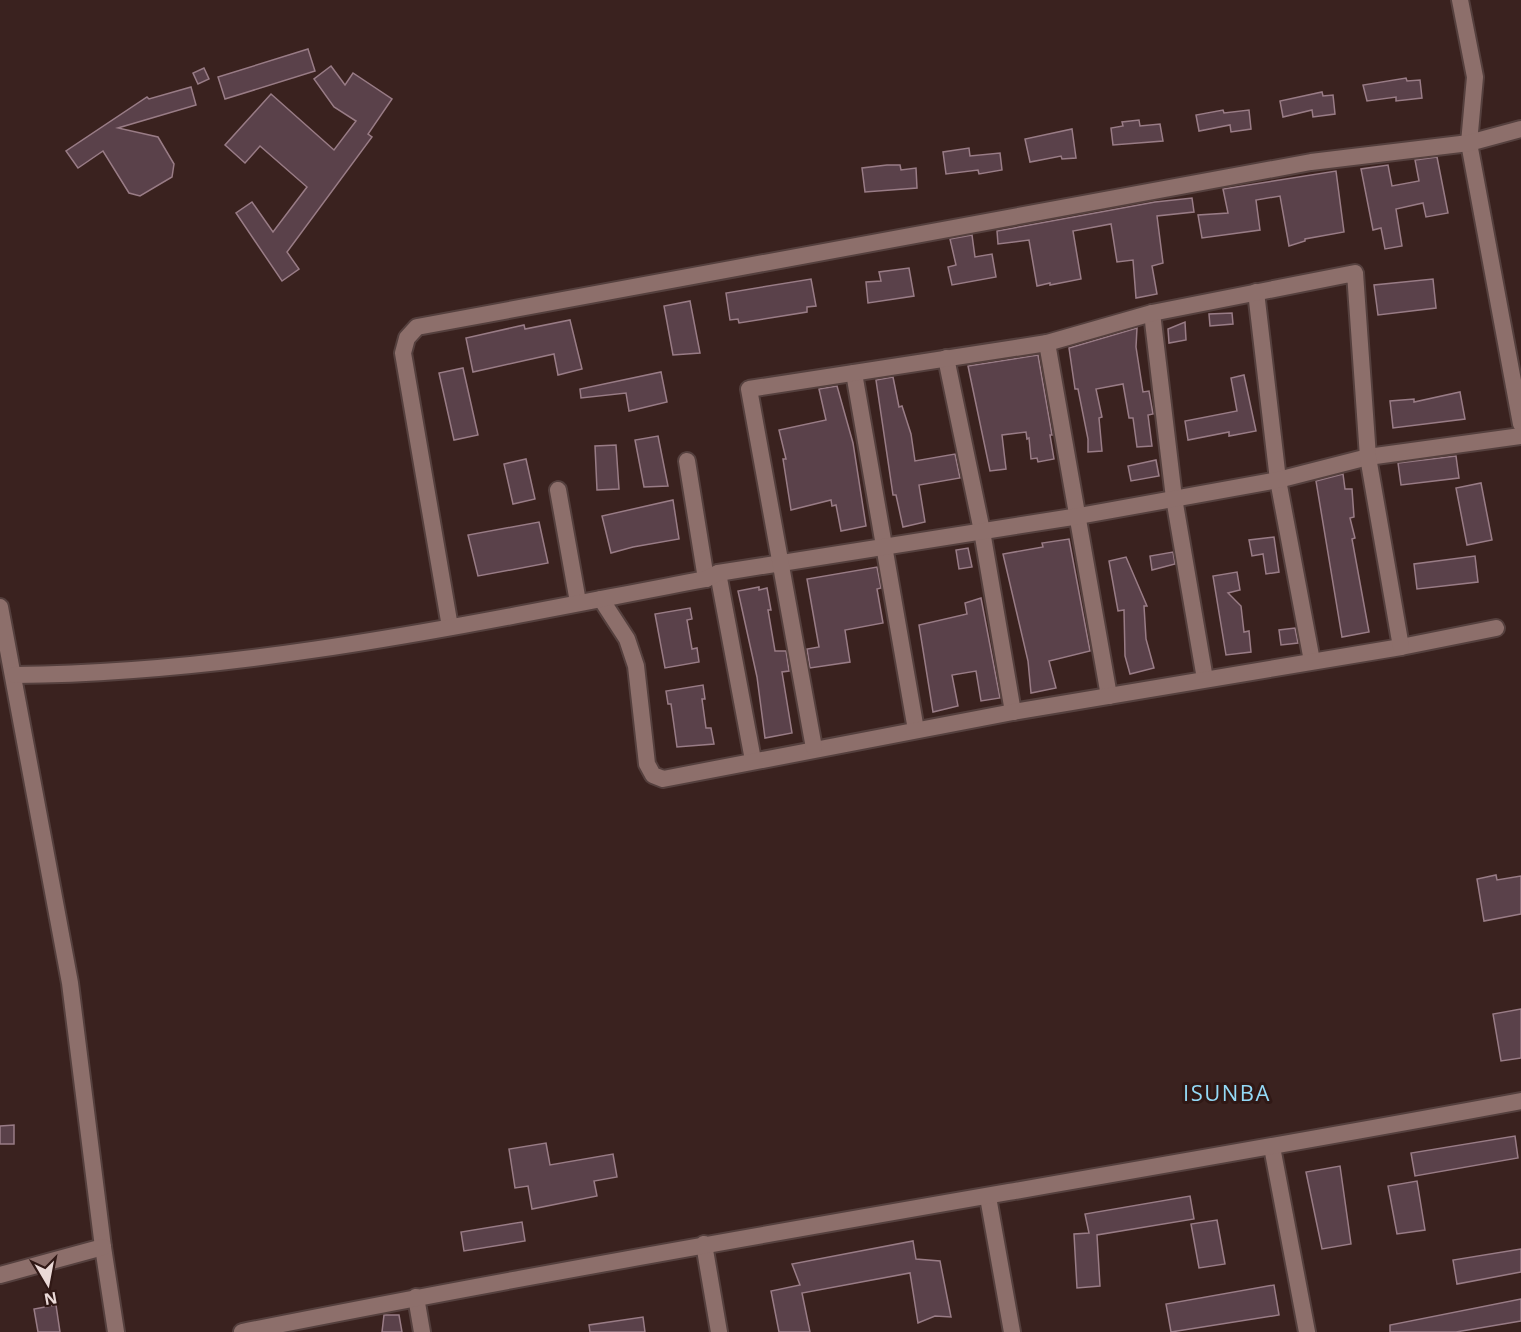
<svg xmlns="http://www.w3.org/2000/svg" width="1521" height="1332" font-family="'Open Sans',sans-serif">
  <rect width="100%" height="100%" fill="#3a221f"/>
  <!-- building -->
  <g fill="#5a414a" stroke="#997c86" stroke-width="1.5">
    <path d="M 308,49 L 315,71 L 225,99 L 218,77 Z"/>
    <path d="M 331,66 L 345,85 L 353,73 L 392,99 L 368,134 L 372,137 L 287,252 L 299,269 L 282,281 L 236,213 L 252,202 L 273,232 L 307,187 L 260,146 L 245,163 L 225,145 L 271,94 L 334,150 L 356,121 L 334,107 L 314,79 Z"/>
    <path d="M 204,68 L 209,79 L 198,84 L 193,73 Z"/>
    <path d="M 1406,78 L 1407,81 L 1420,80 L 1422,98 L 1396,101 L 1396,97 L 1367,101 L 1363,85 Z"/>
    <path d="M 191,87 L 196,105 L 118,128 L 158,137 L 174,164 L 172,177 L 140,196 L 129,193 L 103,151 L 78,168 L 66,151 L 147,97 L 149,99 Z"/>
    <path d="M 1322,92 L 1323,96 L 1333,95 L 1335,114 L 1313,117 L 1312,110 L 1283,117 L 1280,101 Z"/>
    <path d="M 1223,110 L 1224,113 L 1249,110 L 1251,129 L 1231,132 L 1230,125 L 1199,131 L 1196,115 Z"/>
    <path d="M 1139,120 L 1140,126 L 1160,124 L 1163,141 L 1113,145 L 1111,128 L 1123,126 L 1122,122 Z"/>
    <path d="M 1072,129 L 1076,158 L 1062,159 L 1061,156 L 1030,162 L 1025,139 Z"/>
    <path d="M 969,148 L 970,156 L 1000,153 L 1002,170 L 979,174 L 978,170 L 946,174 L 943,152 Z"/>
    <path d="M 1437,157 L 1448,213 L 1426,217 L 1423,203 L 1396,209 L 1402,246 L 1385,249 L 1381,228 L 1373,230 L 1361,169 L 1388,165 L 1392,186 L 1419,181 L 1415,160 Z"/>
    <path d="M 887,165 L 900,165 L 901,170 L 916,168 L 917,188 L 865,192 L 862,168 Z"/>
    <path d="M 1336,171 L 1344,232 L 1305,239 L 1305,241 L 1289,246 L 1280,196 L 1256,200 L 1260,230 L 1202,238 L 1198,215 L 1228,213 L 1223,189 Z"/>
    <path d="M 1192,198 L 1194,212 L 1157,216 L 1163,263 L 1152,266 L 1157,294 L 1136,298 L 1133,260 L 1117,262 L 1111,224 L 1073,231 L 1081,279 L 1050,285 L 1050,283 L 1037,286 L 1029,240 L 998,244 L 997,231 L 1155,202 Z"/>
    <path d="M 972,235 L 975,257 L 992,254 L 996,277 L 952,285 L 948,267 L 956,265 L 950,239 Z"/>
    <path d="M 909,268 L 914,296 L 868,303 L 866,282 L 881,281 L 879,272 Z"/>
    <path d="M 811,279 L 816,306 L 807,307 L 807,312 L 739,323 L 738,319 L 730,320 L 726,293 Z"/>
    <path d="M 1433,279 L 1436,308 L 1378,315 L 1374,285 Z"/>
    <path d="M 690,301 L 700,353 L 673,355 L 664,306 Z"/>
    <path d="M 1232,313 L 1233,324 L 1210,326 L 1209,314 Z"/>
    <path d="M 570,320 L 582,369 L 558,375 L 554,354 L 473,372 L 466,338 L 524,325 L 525,329 Z"/>
    <path d="M 1185,322 L 1186,340 L 1169,343 L 1168,329 Z"/>
    <path d="M 1137,328 L 1136,347 L 1143,392 L 1149,391 L 1153,414 L 1148,415 L 1152,446 L 1137,447 L 1133,418 L 1129,418 L 1123,384 L 1096,389 L 1102,417 L 1099,418 L 1102,451 L 1088,452 L 1088,439 L 1078,389 L 1075,389 L 1069,348 Z"/>
    <path d="M 1038,355 L 1052,435 L 1050,435 L 1054,459 L 1038,462 L 1037,458 L 1031,459 L 1029,438 L 1027,439 L 1026,432 L 1002,435 L 1006,469 L 990,471 L 968,366 Z"/>
    <path d="M 463,368 L 478,435 L 454,440 L 439,373 Z"/>
    <path d="M 661,372 L 667,402 L 629,411 L 626,393 L 581,398 L 580,389 Z"/>
    <path d="M 1244,375 L 1256,431 L 1229,436 L 1229,432 L 1188,440 L 1185,421 L 1237,411 L 1231,378 Z"/>
    <path d="M 893,377 L 899,407 L 902,406 L 911,434 L 915,461 L 955,454 L 960,478 L 919,485 L 925,522 L 903,527 L 896,495 L 893,495 L 876,380 Z"/>
    <path d="M 837,386 L 853,443 L 866,526 L 841,531 L 836,505 L 832,506 L 831,500 L 791,510 L 783,459 L 786,459 L 779,430 L 826,420 L 819,389 Z"/>
    <path d="M 1460,392 L 1465,419 L 1393,428 L 1390,401 L 1414,399 L 1414,402 Z"/>
    <path d="M 658,436 L 668,486 L 644,487 L 635,440 Z"/>
    <path d="M 616,445 L 619,489 L 597,490 L 595,446 Z"/>
    <path d="M 1456,456 L 1459,478 L 1401,485 L 1398,463 Z"/>
    <path d="M 526,459 L 535,499 L 513,504 L 504,464 Z"/>
    <path d="M 1156,460 L 1159,476 L 1131,481 L 1128,466 Z"/>
    <path d="M 1343,474 L 1345,489 L 1352,489 L 1354,517 L 1350,518 L 1355,538 L 1352,539 L 1369,632 L 1342,637 L 1316,481 Z"/>
    <path d="M 1481,483 L 1492,540 L 1467,545 L 1456,488 Z"/>
    <path d="M 673,500 L 679,539 L 633,547 L 611,553 L 602,516 Z"/>
    <path d="M 539,522 L 548,563 L 478,576 L 468,535 Z"/>
    <path d="M 1274,537 L 1279,572 L 1266,574 L 1263,554 L 1252,556 L 1249,540 Z"/>
    <path d="M 1069,539 L 1090,651 L 1049,661 L 1056,688 L 1031,693 L 1028,661 L 1003,554 L 1043,547 L 1042,543 Z"/>
    <path d="M 968,548 L 972,567 L 959,569 L 956,550 Z"/>
    <path d="M 1173,552 L 1175,564 L 1152,570 L 1150,556 Z"/>
    <path d="M 1475,556 L 1478,582 L 1417,589 L 1414,564 Z"/>
    <path d="M 1126,557 L 1147,606 L 1144,606 L 1146,639 L 1154,668 L 1130,674 L 1125,656 L 1124,610 L 1118,611 L 1109,561 Z"/>
    <path d="M 877,567 L 881,588 L 877,589 L 883,623 L 845,630 L 850,662 L 810,668 L 807,649 L 819,647 L 807,579 Z"/>
    <path d="M 1237,572 L 1240,590 L 1228,593 L 1241,606 L 1244,632 L 1249,631 L 1251,652 L 1226,655 L 1213,576 Z"/>
    <path d="M 759,587 L 759,590 L 767,588 L 771,610 L 768,610 L 775,651 L 786,651 L 789,671 L 782,672 L 792,733 L 765,738 L 757,677 L 738,591 Z"/>
    <path d="M 981,598 L 1000,698 L 981,701 L 976,671 L 952,675 L 958,706 L 933,712 L 919,625 L 967,614 L 965,603 Z"/>
    <path d="M 690,608 L 692,619 L 687,620 L 692,649 L 697,648 L 699,662 L 665,668 L 655,614 Z"/>
    <path d="M 1295,628 L 1298,643 L 1281,645 L 1279,630 Z"/>
    <path d="M 703,685 L 705,699 L 702,699 L 706,728 L 711,728 L 714,744 L 677,747 L 671,704 L 668,704 L 666,691 Z"/>
    <path d="M 1496,875 L 1497,880 L 1521,876 L 1521,914 L 1484,921 L 1477,879 Z"/>
    <path d="M 1521,1009 L 1521,1058 L 1501,1061 L 1493,1014 Z"/>
    <path d="M 14,1125 L 14,1144 L 0,1144 L 0,1126 Z"/>
    <path d="M 1515,1136 L 1518,1158 L 1415,1176 L 1411,1153 Z"/>
    <path d="M 546,1143 L 550,1165 L 613,1154 L 617,1177 L 594,1181 L 597,1196 L 532,1209 L 528,1186 L 515,1188 L 509,1149 Z"/>
    <path d="M 1340,1166 L 1351,1244 L 1322,1249 L 1306,1172 Z"/>
    <path d="M 1417,1181 L 1425,1230 L 1397,1234 L 1388,1186 Z"/>
    <path d="M 1190,1196 L 1194,1219 L 1097,1235 L 1100,1286 L 1077,1288 L 1074,1234 L 1089,1233 L 1085,1214 Z"/>
    <path d="M 1217,1220 L 1225,1264 L 1199,1268 L 1191,1224 Z"/>
    <path d="M 522,1222 L 525,1241 L 464,1251 L 461,1232 Z"/>
    <path d="M 913,1241 L 916,1259 L 940,1261 L 951,1317 L 935,1316 L 918,1323 L 910,1273 L 802,1293 L 810,1332 L 779,1332 L 771,1291 L 800,1285 L 792,1264 Z"/>
    <path d="M 1521,1249 L 1521,1272 L 1457,1284 L 1453,1260 Z"/>
    <path d="M 1274,1285 L 1279,1315 L 1171,1332 L 1166,1304 Z"/>
    <path d="M 1521,1299 L 1521,1321 L 1456,1332 L 1390,1332 L 1390,1325 Z"/>
    <path d="M 56,1305 L 60,1332 L 38,1332 L 34,1309 Z"/>
    <path d="M 384,1315 L 399,1315 L 402,1332 L 382,1332 Z"/>
    <path d="M 643,1317 L 645,1332 L 590,1332 L 589,1325 Z"/>
  </g>
  <g fill="none" stroke-linecap="round" stroke-linejoin="round">
    <!-- minor casing -->
    <g stroke="#55403e" stroke-width="20">
      <g id="minor">
        <path d="M 1460,0 L 1475,77 L 1469,143 L 1521,424"/>
        <path d="M 1256,292 L 1278,480 L 1312,661"/>
        <path d="M 1152,313 L 1174,498 L 1205,679"/>
        <path d="M 1047,343 L 1109,696"/>
        <path d="M 946,358 L 982,531 L 1013,712"/>
        <path d="M 854,373 L 916,730"/>
        <path d="M 687,461 L 706,579"/>
        <path d="M 558,490 L 578,602"/>
        <path d="M 718,573 L 753,760"/>
        <path d="M 601,599 L 627,639 L 636,666 L 647,764 L 653,775 L 663,779 L 1013,712 L 1401,647 L 1496,628"/>
        <path d="M 0,607 L 70,983 L 103,1247 L 116,1332"/>
        <path d="M 450,627 L 403,353 L 407,338 L 417,327 L 1311,162 L 1469,143 L 1521,129"/>
        <path d="M 15,675 C 248,673 477,622 706,579 L 718,573 L 1079,516 L 1278,480 L 1368,457 L 1521,436"/>
        <path d="M 814,748 L 749,389 L 1047,343 L 1152,313 L 1355,273 L 1368,457 L 1401,647"/>
        <path d="M 1272,1147 L 1307,1332"/>
        <path d="M 988,1197 L 1012,1332"/>
        <path d="M 704,1244 L 719,1332"/>
        <path d="M 0,1275 L 103,1247"/>
        <path d="M 416,1297 L 422,1332"/>
        <path d="M 242,1332 C 667,1247 1095,1180 1521,1101"/>
      </g>
    </g>
    <!-- minor -->
    <use href="#minor" stroke="#8d6f6b" stroke-width="16"/>
  </g>
  <g text-anchor="middle" stroke-width="6" stroke-linejoin="round" paint-order="stroke">
    <!-- quarter labels -->
    <g font-size="22" letter-spacing="1.5" fill="#94d9f6" stroke="#301815">
      <text x="1227" y="1101">ISUNBA</text>
    </g>
  </g>
  <!-- north arrow -->
  <g transform="translate(48 1284) rotate(170)" stroke="#301815" stroke-width="4.5" paint-order="stroke">
  <path d="M0-4.5L10 22L0 15L-10 22Z" fill="#ead9d7"/>
  <text y="-9" font-size="16" font-weight="bold" text-anchor="middle" fill="#ead9d7">N</text>
  </g>
</svg>
